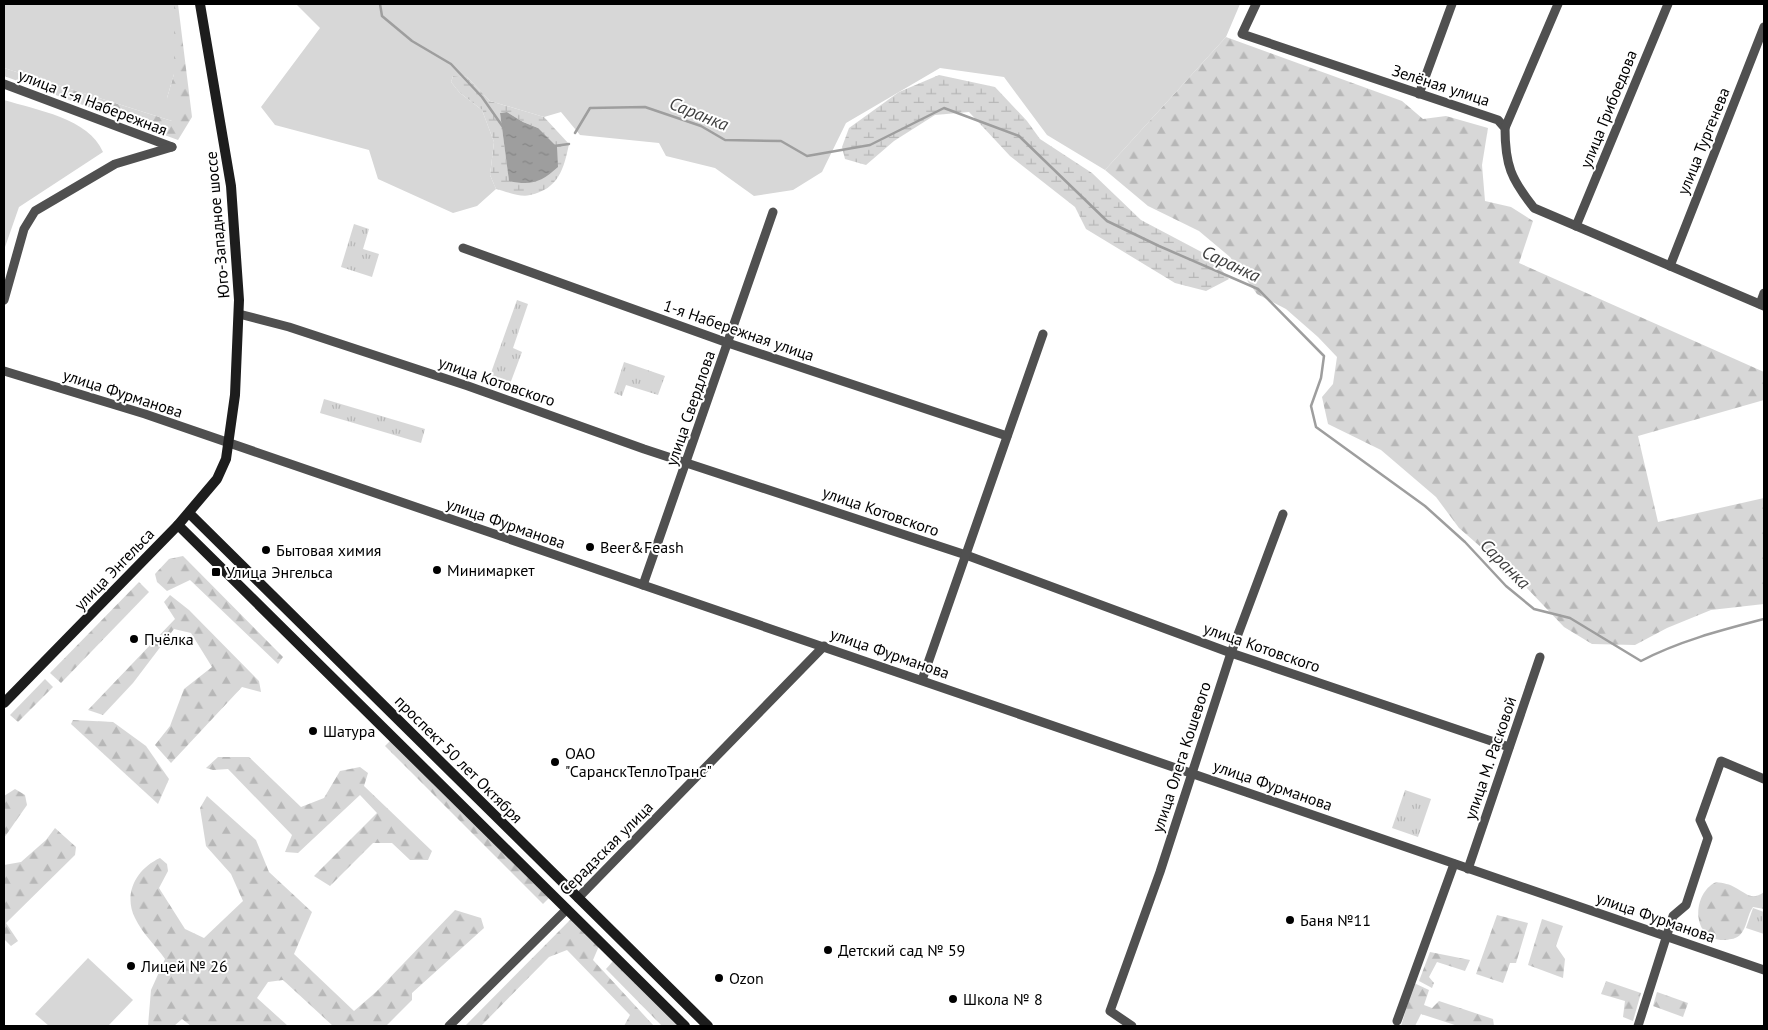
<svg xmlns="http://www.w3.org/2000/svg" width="1768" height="1030" font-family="'PT Sans',sans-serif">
  <defs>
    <pattern id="grass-tufts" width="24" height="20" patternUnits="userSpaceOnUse" patternTransform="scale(1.25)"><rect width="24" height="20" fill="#d7d7d7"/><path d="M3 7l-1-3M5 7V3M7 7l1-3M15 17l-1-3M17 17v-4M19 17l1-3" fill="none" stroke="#b7b7b7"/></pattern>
    <pattern id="forest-firs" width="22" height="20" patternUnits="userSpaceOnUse" patternTransform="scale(1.25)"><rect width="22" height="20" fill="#d7d7d7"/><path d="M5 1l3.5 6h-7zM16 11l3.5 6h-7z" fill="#b7b7b7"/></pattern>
    <pattern id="wetland-marsh" width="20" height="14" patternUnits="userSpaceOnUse" patternTransform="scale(1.25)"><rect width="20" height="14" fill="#d7d7d7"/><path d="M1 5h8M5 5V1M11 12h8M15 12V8" fill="none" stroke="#b7b7b7"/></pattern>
    <pattern id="water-ripples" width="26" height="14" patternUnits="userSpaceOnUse" patternTransform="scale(1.25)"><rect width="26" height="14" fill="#9e9e9e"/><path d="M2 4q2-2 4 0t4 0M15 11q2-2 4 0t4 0" fill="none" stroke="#868686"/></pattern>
  </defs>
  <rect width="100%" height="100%" fill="#fff"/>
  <!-- grass -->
  <g fill="url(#grass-tufts)">
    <path d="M 354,224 L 369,229 L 363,249 L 379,254 L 372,277 L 341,267 Z"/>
    <path d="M 517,300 L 528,304 L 513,348 L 522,352 L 507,392 L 487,384 Z"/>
    <path d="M 624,362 L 665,376 L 658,395 L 626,385 L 622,396 L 614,393 Z"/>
    <path d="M 324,399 L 425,429 L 421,443 L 320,413 Z"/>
    <path d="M 1405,790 L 1431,799 L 1418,837 L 1392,828 Z"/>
    <path d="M 1753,908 L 1764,912 L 1764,934 L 1746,928 Z"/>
  </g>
  <!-- forest -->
  <g fill="url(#forest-firs)">
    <path d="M 174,4 L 178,4 L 192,117 L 178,140 L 4,76 L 4,68 L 172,121 L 167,98 L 174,74 Z"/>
    <path d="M 1226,37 L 1402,101 L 1423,119 L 1446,116 L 1488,128 L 1482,165 L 1485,201 L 1511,207 L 1533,221 L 1519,263 L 1764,372 L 1764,400 L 1638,436 L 1658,522 L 1764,498 L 1764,604 L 1711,610 L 1667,628 L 1635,645 L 1592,644 L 1564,627 L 1522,583 L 1459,528 L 1436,497 L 1381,450 L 1328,424 L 1322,397 L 1333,384 L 1337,357 L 1318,337 L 1286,309 L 1257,294 L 1230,257 L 1199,231 L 1148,206 L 1105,170 Z"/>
    <path d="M 183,556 L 283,657 L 278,664 L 190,580 L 167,591 L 157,582 L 155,574 L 169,559 Z"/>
    <path d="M 139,582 L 149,592 L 61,683 L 50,673 Z"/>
    <path d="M 170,595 L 189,610 L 259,681 L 261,692 L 242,687 L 171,763 L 155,745 L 170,726 L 184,689 L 212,667 L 191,633 L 174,629 L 133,683 L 103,715 L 88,710 L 175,619 L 164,602 Z"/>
    <path d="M 45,679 L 53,687 L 18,722 L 10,715 Z"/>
    <path d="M 73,720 L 113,722 L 146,746 L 169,779 L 158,804 L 71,724 Z"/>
    <path d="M 391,740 L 549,898 L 543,904 L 385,746 Z"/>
    <path d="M 218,757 L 249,757 L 301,807 L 324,798 L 340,771 L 360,767 L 368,773 L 364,786 L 432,851 L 428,860 L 410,860 L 392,843 L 373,843 L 330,886 L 314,876 L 377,813 L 360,795 L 298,853 L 285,852 L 292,835 L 228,769 L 213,770 L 206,768 Z"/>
    <path d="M 15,789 L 25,795 L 27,805 L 4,838 L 4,796 Z"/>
    <path d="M 207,796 L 256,840 L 269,872 L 312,912 L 294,954 L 354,1011 L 376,992 L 455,910 L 481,918 L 484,928 L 412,993 L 412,1000 L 386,1026 L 333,1026 L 283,980 L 268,982 L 257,998 L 288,1026 L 191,1026 L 182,1019 L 174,1026 L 148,1026 L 151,990 L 165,959 C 156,946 142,933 135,918 C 123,894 136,869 160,858 L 167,864 L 168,871 L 159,888 L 185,929 L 204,938 L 243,901 L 231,874 L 206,846 L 200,808 Z"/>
    <path d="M 55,828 L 76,847 L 75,855 L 6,923 L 18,941 L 11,946 L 4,939 L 4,865 L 21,862 L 46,840 Z"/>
    <path d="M 1716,882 C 1723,883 1730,884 1736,888 C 1747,894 1752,901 1764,892 L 1764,909 L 1753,907 C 1747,915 1747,928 1740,935 C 1736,939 1731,939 1726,940 C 1691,942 1691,894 1716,882 Z"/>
    <path d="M 1497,915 L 1528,923 L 1516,963 L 1510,963 L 1503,983 L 1476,974 Z"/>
    <path d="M 571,919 L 599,946 L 593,960 L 654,1026 L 624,1026 L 630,1015 L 567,950 L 549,957 L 481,1026 L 465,1026 Z"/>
    <path d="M 1542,919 L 1563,926 L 1556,946 L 1565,959 L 1563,978 L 1528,965 Z"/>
    <path d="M 1430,952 L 1470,960 L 1465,971 L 1437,962 L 1429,977 L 1434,983 L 1432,988 L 1419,981 Z"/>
    <path d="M 614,960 L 680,1026 L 662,1026 L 606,969 Z"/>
    <path d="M 1606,981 L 1641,993 L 1633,1021 L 1623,1017 L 1625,1001 L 1601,994 Z"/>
    <path d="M 1414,983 L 1429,990 L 1424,1005 L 1432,1008 L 1439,1001 L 1493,1019 L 1494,1026 L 1458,1026 L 1421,1014 L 1415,1026 L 1401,1026 Z"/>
    <path d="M 1657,992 L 1688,1003 L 1683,1017 L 1653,1006 Z"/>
  </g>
  <!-- wetland -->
  <g fill="url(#wetland-marsh)" fill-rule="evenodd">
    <path d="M 939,75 L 995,87 L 1027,121 L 1040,139 L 1092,173 L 1141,220 L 1211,257 L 1229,279 L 1206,291 L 1175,283 L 1086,229 L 1075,207 L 1010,156 L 969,112 L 935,115 L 894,141 L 866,165 L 845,159 L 842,147 L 849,128 L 899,92 Z"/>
    <path d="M 453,76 L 467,77 L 490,101 L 544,117 L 569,144 C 564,168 559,189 530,195 C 521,198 505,191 496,189 L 490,175 L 494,142 L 482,110 L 460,93 L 451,82 ZM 507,112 L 523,122 L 538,128 L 509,180 L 500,113 Z"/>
  </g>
  <!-- garden -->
  <g fill="#d7d7d7">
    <path d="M 4,4 L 174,4 L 174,74 L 167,98 L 182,106 L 172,121 L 4,68 Z"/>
    <path d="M 296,4 L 1240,4 L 1226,37 L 1105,170 L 1047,135 L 1004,77 L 940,68 L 846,123 L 822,172 L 793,190 L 754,196 L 715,168 L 666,156 L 659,143 L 580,135 L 561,112 L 544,117 L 490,101 L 467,77 L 453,76 L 451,82 L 460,93 L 482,110 L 494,142 L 490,175 L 496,189 L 477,206 L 453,213 L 378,179 L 369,150 L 275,125 L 261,107 L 320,28 Z"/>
    <path d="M 4,100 C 36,110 89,118 103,152 L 19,207 L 4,250 Z"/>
    <path d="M 88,958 L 133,1000 L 108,1026 L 49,1026 L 35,1014 Z"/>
  </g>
  <!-- water -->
  <path fill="url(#water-ripples)" d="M 507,112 L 523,122 L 538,128 L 557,147 L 558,167 C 541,182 532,186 509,181 L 500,113 Z"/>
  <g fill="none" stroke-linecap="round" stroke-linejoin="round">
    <!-- stream -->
    <g stroke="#9e9e9e" stroke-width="2.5">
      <path d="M 380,4 L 382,16 L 412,41 L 451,64 L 482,97 L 503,127"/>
      <path d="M 575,133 L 590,108 L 645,107 L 701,126 L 725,140 L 781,141 L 807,156 L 870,145 L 944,108 L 1019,136 L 1107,221 L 1159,246 L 1258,289 L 1324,356 L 1321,378 L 1311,406 L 1316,427 L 1425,506 L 1465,542 L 1506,586 L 1534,609 L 1570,618 L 1641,661 C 1679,641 1722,630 1764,619"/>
      <path d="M 554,146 L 569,144"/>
    </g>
    <!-- street -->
    <g stroke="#505050" stroke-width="9">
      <path d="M 1256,4 L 1242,34 L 1498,120 L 1505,128 C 1505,165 1511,179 1534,208 L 1764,306"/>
      <path d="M 4,84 L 172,147"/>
      <path d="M 1419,94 L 1452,4"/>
      <path d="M 1505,128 L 1558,4"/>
      <path d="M 1576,226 L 1668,4"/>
      <path d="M 463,248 L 728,343 L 1007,436"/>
      <path d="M 1670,266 L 1764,27"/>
      <path d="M 4,300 L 24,229 L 35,211 L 115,164 L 172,147"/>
      <path d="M 1760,304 L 1764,293"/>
      <path d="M 239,314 L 289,327 L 468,386 L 644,449 L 966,555 L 1231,653 L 1509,747"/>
      <path d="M 4,371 L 145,414 L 1764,970"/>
      <path d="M 643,585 L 773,212"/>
      <path d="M 922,680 L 1043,334"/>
      <path d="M 1468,869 L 1540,657"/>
      <path d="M 578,898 L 824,646"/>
      <path d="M 1397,1021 L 1454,864"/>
      <path d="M 449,1026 L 567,909"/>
      <path d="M 1132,1026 L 1110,1011 L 1160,872 L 1231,653 L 1283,514"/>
      <path d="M 1638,1026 L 1673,916 L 1686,905 L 1708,838 L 1700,820 L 1721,761 L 1764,779"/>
    </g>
    <!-- secondary -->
    <g stroke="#1d1d1d" stroke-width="10">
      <path d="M 189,513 L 708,1026"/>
      <path d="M 178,525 L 685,1026"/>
      <path d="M 4,703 L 178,525 L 217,479 L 226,459 L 235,395 L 239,300 L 231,186 L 200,4"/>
    </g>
  </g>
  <!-- markers -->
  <g fill="#000" stroke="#fff" stroke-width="2">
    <circle cx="590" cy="547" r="5"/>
    <circle cx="266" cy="550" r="5"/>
    <circle cx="437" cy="570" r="5"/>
    <rect x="211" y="567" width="10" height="10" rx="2.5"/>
    <circle cx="134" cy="639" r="5"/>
    <circle cx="313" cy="731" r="5"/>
    <circle cx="555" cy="762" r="5"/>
    <circle cx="1290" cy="920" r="5"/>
    <circle cx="828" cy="950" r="5"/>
    <circle cx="131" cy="966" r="5"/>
    <circle cx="719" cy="978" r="5"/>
    <circle cx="953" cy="999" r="5"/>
  </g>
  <g text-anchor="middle" stroke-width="4" stroke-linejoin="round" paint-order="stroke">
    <!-- street labels -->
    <g font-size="16" fill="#000" stroke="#fff">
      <text transform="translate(1441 85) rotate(18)" y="6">Зелёная улица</text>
      <text transform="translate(93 102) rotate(21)" y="6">улица 1-я Набережная</text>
      <text transform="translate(1608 109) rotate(-68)" y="6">улица Грибоедова</text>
      <text transform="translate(1703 141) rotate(-68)" y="6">улица Тургенева</text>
      <text transform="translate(217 225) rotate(-95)" y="6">Юго-Западное шоссе</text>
      <text transform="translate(739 330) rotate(19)" y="6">1-я Набережная улица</text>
      <text transform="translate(497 381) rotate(19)" y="6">улица Котовского</text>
      <text transform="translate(123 393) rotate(18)" y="6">улица Фурманова</text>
      <text transform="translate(690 408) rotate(-71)" y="6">улица Свердлова</text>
      <text transform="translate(881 511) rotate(19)" y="6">улица Котовского</text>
      <text transform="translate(506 523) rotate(19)" y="6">улица Фурманова</text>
      <text transform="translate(114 569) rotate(-46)" y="6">улица Энгельса</text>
      <text transform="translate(1262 647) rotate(19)" y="6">улица Котовского</text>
      <text transform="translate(890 653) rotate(19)" y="6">улица Фурманова</text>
      <text transform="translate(1181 757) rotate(-72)" y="6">улица Олега Кошевого</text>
      <text transform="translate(1490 758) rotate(-71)" y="6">улица М. Расковой</text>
      <text transform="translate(459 759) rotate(45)" y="6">проспект 50 лет Октября</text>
      <text transform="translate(1273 785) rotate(19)" y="6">улица Фурманова</text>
      <text transform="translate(606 848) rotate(-45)" y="6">Серадзская улица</text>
      <text transform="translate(1656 917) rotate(19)" y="6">улица Фурманова</text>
    </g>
    <!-- poi labels -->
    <g font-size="16" fill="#000" stroke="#fff" text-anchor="start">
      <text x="600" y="553">Beer&amp;Feash</text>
      <text x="276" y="556">Бытовая химия</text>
      <text x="447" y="576">Минимаркет</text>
      <text x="226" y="578">Улица Энгельса</text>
      <text x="144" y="645">Пчёлка</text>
      <text x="323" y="737">Шатура</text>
      <text x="565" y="759">ОАО<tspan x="565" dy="18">"СаранскТеплоТранс"</tspan></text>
      <text x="1300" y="926">Баня №11</text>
      <text x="838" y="956">Детский сад № 59</text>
      <text x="141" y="972">Лицей № 26</text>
      <text x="729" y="984">Ozon</text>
      <text x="963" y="1005">Школа № 8</text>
    </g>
    <!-- water labels -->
    <g font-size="18" font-style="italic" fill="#3f3f3f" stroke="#fff">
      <text transform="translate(699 114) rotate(22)" y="6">Саранка</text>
      <text transform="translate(1231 264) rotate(25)" y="6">Саранка</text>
      <text transform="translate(1505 564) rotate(45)" y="6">Саранка</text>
    </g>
  </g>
  <!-- border -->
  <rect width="1768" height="1030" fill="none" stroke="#000000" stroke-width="10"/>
</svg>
